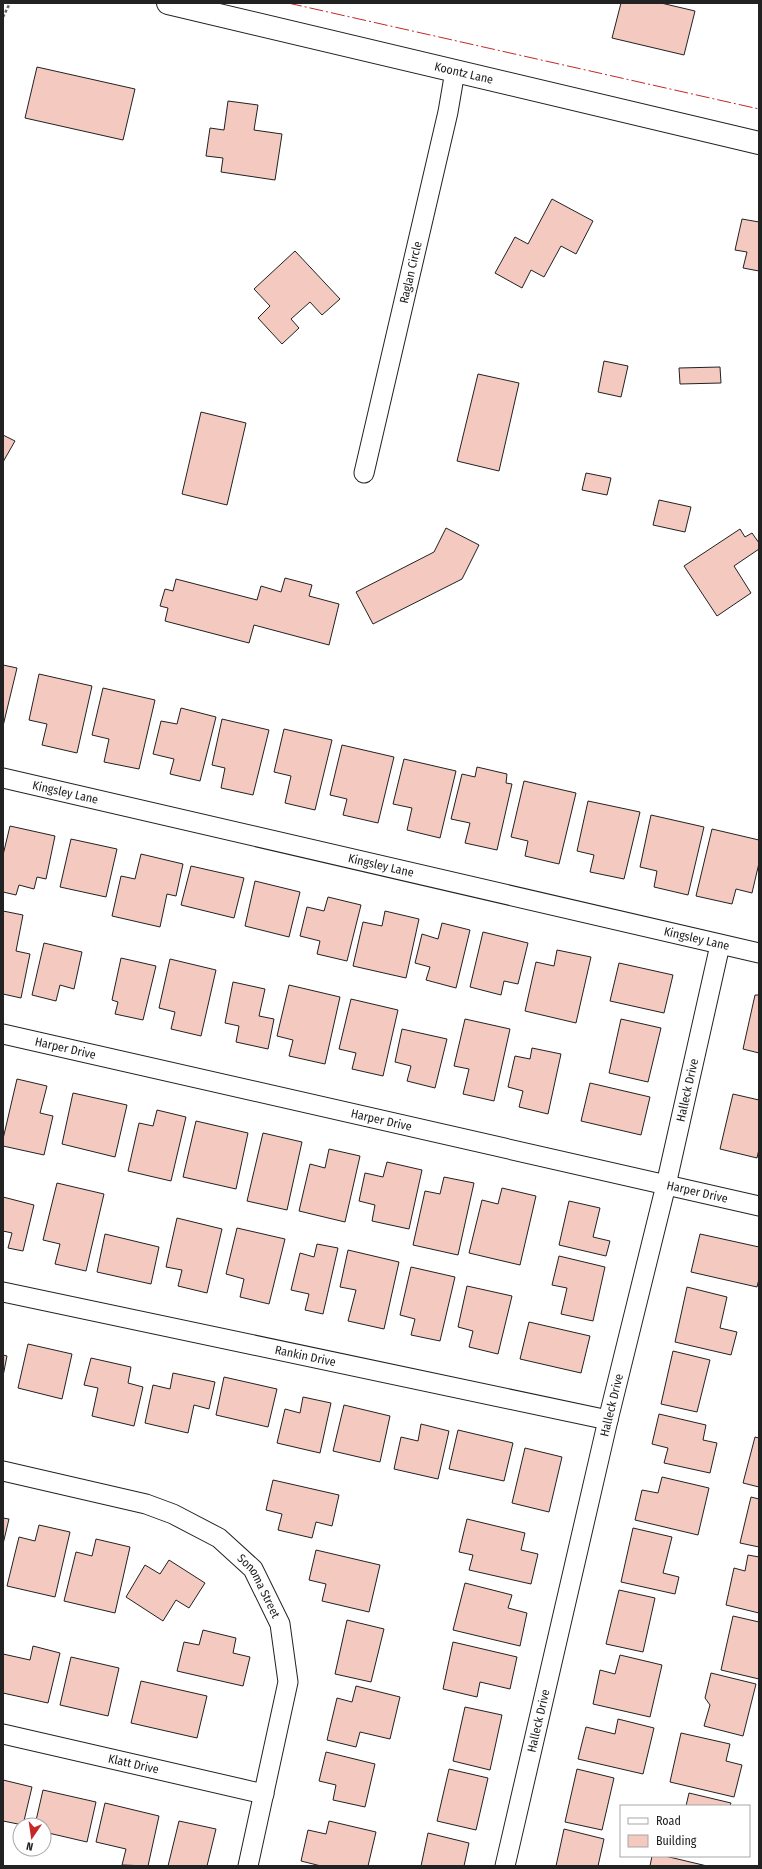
<svg xmlns="http://www.w3.org/2000/svg" width="762" height="1869" font-family="'Fira Sans Condensed',sans-serif">
  <rect width="100%" height="100%" fill="#fff"/>
  <!-- building -->
  <g fill="#f3c9c0" stroke="#222">
    <path d="M 621,3 L 661,3 L 695,11 L 684,55 L 612,38 Z"/>
    <path d="M 37,67 L 135,89 L 123,140 L 25,118 Z"/>
    <path d="M 228,101 L 258,105 L 254,130 L 282,134 L 275,180 L 221,172 L 223,158 L 206,156 L 210,128 L 224,130 Z"/>
    <path d="M 552,199 L 593,221 L 576,254 L 561,246 L 544,277 L 531,270 L 522,288 L 495,273 L 515,237 L 528,244 Z"/>
    <path d="M 742,219 L 759,222 L 759,271 L 743,268 L 747,252 L 735,250 Z"/>
    <path d="M 295,251 L 340,299 L 322,315 L 310,302 L 291,319 L 299,328 L 282,344 L 258,318 L 270,306 L 254,289 Z"/>
    <path d="M 604,361 L 628,366 L 621,397 L 598,392 Z"/>
    <path d="M 720,367 L 721,383 L 680,384 L 679,368 Z"/>
    <path d="M 478,374 L 519,383 L 499,471 L 457,461 Z"/>
    <path d="M 201,412 L 246,423 L 227,505 L 182,494 Z"/>
    <path d="M 3,435 L 15,441 L 3,462 Z"/>
    <path d="M 586,473 L 611,478 L 607,495 L 582,490 Z"/>
    <path d="M 659,500 L 691,507 L 685,532 L 653,525 Z"/>
    <path d="M 446,528 L 479,545 L 462,579 L 373,624 L 356,592 L 434,552 Z"/>
    <path d="M 740,529 L 745,537 L 752,533 L 759,543 L 759,549 L 734,566 L 751,593 L 717,616 L 684,566 Z"/>
    <path d="M 285,578 L 312,585 L 309,596 L 339,604 L 329,645 L 254,625 L 249,643 L 165,621 L 168,608 L 160,606 L 165,589 L 173,591 L 176,579 L 257,600 L 261,586 L 281,592 Z"/>
    <path d="M 3,665 L 17,668 L 3,726 Z"/>
    <path d="M 39,674 L 92,686 L 77,753 L 42,745 L 47,724 L 29,720 Z"/>
    <path d="M 103,688 L 155,700 L 139,769 L 104,762 L 109,739 L 92,735 Z"/>
    <path d="M 181,708 L 216,717 L 200,781 L 170,774 L 174,759 L 153,754 L 161,721 L 177,724 Z"/>
    <path d="M 222,719 L 269,730 L 253,795 L 221,788 L 225,768 L 212,765 Z"/>
    <path d="M 284,729 L 332,740 L 315,810 L 285,803 L 291,776 L 274,772 Z"/>
    <path d="M 342,745 L 394,757 L 378,823 L 343,815 L 347,799 L 330,795 Z"/>
    <path d="M 404,759 L 456,771 L 440,838 L 407,830 L 412,808 L 393,804 Z"/>
    <path d="M 477,767 L 507,774 L 506,783 L 512,784 L 497,850 L 465,843 L 470,823 L 451,819 L 462,774 L 475,777 Z"/>
    <path d="M 524,781 L 576,793 L 559,864 L 525,856 L 528,841 L 511,837 Z"/>
    <path d="M 588,801 L 640,812 L 624,879 L 590,872 L 594,855 L 577,851 Z"/>
    <path d="M 651,815 L 704,827 L 688,895 L 654,887 L 657,871 L 640,867 Z"/>
    <path d="M 10,826 L 55,836 L 46,879 L 37,877 L 34,889 L 19,885 L 16,895 L 3,892 L 3,855 Z"/>
    <path d="M 712,829 L 759,840 L 759,863 L 752,893 L 736,889 L 732,904 L 696,896 Z"/>
    <path d="M 71,839 L 117,849 L 106,897 L 60,887 Z"/>
    <path d="M 141,854 L 183,864 L 176,896 L 167,894 L 160,927 L 112,916 L 121,876 L 135,879 Z"/>
    <path d="M 191,866 L 244,878 L 234,918 L 181,905 Z"/>
    <path d="M 255,881 L 300,892 L 289,937 L 245,926 Z"/>
    <path d="M 328,897 L 361,905 L 347,961 L 317,954 L 320,941 L 300,936 L 307,907 L 324,911 Z"/>
    <path d="M 3,911 L 23,915 L 16,951 L 30,954 L 21,998 L 3,994 Z"/>
    <path d="M 385,911 L 419,919 L 406,978 L 353,966 L 363,922 L 382,926 Z"/>
    <path d="M 442,923 L 470,930 L 456,988 L 426,980 L 430,967 L 415,963 L 422,934 L 438,939 Z"/>
    <path d="M 483,932 L 528,943 L 518,984 L 504,981 L 501,995 L 470,987 Z"/>
    <path d="M 44,943 L 82,952 L 74,989 L 60,985 L 56,1001 L 32,995 Z"/>
    <path d="M 557,950 L 591,957 L 576,1023 L 525,1011 L 536,962 L 554,966 Z"/>
    <path d="M 121,958 L 156,966 L 143,1020 L 115,1014 L 118,1002 L 112,1000 Z"/>
    <path d="M 170,959 L 216,970 L 201,1036 L 171,1029 L 175,1012 L 159,1008 Z"/>
    <path d="M 619,963 L 673,975 L 664,1013 L 610,1001 Z"/>
    <path d="M 233,982 L 265,989 L 259,1016 L 274,1019 L 268,1049 L 236,1042 L 239,1026 L 225,1023 Z"/>
    <path d="M 289,985 L 340,997 L 325,1064 L 289,1056 L 293,1040 L 277,1036 Z"/>
    <path d="M 755,995 L 759,995 L 759,1053 L 743,1049 Z"/>
    <path d="M 351,999 L 398,1010 L 383,1076 L 352,1069 L 356,1053 L 339,1049 Z"/>
    <path d="M 465,1019 L 510,1029 L 494,1101 L 463,1094 L 469,1069 L 454,1066 Z"/>
    <path d="M 621,1019 L 661,1028 L 648,1082 L 609,1073 Z"/>
    <path d="M 402,1029 L 447,1039 L 435,1088 L 407,1081 L 411,1066 L 395,1062 Z"/>
    <path d="M 532,1048 L 561,1054 L 548,1114 L 519,1107 L 523,1091 L 508,1087 L 515,1056 L 530,1059 Z"/>
    <path d="M 17,1079 L 47,1086 L 40,1113 L 53,1116 L 44,1155 L 3,1146 L 3,1139 Z"/>
    <path d="M 590,1083 L 650,1097 L 641,1135 L 581,1121 Z"/>
    <path d="M 73,1093 L 127,1105 L 115,1157 L 62,1144 Z"/>
    <path d="M 733,1094 L 759,1100 L 759,1149 L 757,1158 L 720,1149 Z"/>
    <path d="M 157,1110 L 186,1117 L 171,1181 L 128,1171 L 139,1123 L 153,1126 Z"/>
    <path d="M 196,1121 L 248,1133 L 236,1189 L 183,1177 Z"/>
    <path d="M 263,1133 L 302,1142 L 287,1210 L 247,1201 Z"/>
    <path d="M 329,1149 L 360,1156 L 345,1222 L 299,1211 L 310,1164 L 325,1168 Z"/>
    <path d="M 387,1162 L 422,1170 L 409,1229 L 372,1221 L 375,1205 L 359,1201 L 365,1173 L 383,1177 Z"/>
    <path d="M 444,1177 L 474,1183 L 458,1255 L 413,1245 L 425,1191 L 440,1194 Z"/>
    <path d="M 57,1183 L 104,1194 L 86,1271 L 55,1264 L 60,1244 L 43,1240 Z"/>
    <path d="M 502,1188 L 536,1196 L 520,1265 L 469,1253 L 482,1200 L 498,1204 Z"/>
    <path d="M 3,1197 L 34,1205 L 23,1251 L 8,1248 L 12,1233 L 3,1231 Z"/>
    <path d="M 569,1201 L 600,1208 L 593,1237 L 610,1241 L 606,1256 L 559,1245 Z"/>
    <path d="M 177,1218 L 222,1229 L 207,1293 L 178,1286 L 182,1270 L 166,1267 Z"/>
    <path d="M 237,1228 L 285,1239 L 269,1304 L 240,1297 L 244,1279 L 226,1274 Z"/>
    <path d="M 105,1234 L 159,1247 L 151,1284 L 97,1272 Z"/>
    <path d="M 700,1234 L 759,1247 L 759,1279 L 757,1287 L 691,1272 Z"/>
    <path d="M 317,1244 L 338,1248 L 323,1314 L 305,1310 L 309,1294 L 291,1290 L 300,1253 L 314,1257 Z"/>
    <path d="M 348,1250 L 399,1262 L 384,1329 L 348,1321 L 356,1290 L 340,1287 Z"/>
    <path d="M 559,1256 L 605,1267 L 593,1321 L 561,1314 L 567,1288 L 552,1285 Z"/>
    <path d="M 411,1267 L 455,1277 L 440,1341 L 411,1335 L 415,1319 L 400,1315 Z"/>
    <path d="M 467,1286 L 512,1296 L 498,1354 L 469,1347 L 473,1331 L 458,1327 Z"/>
    <path d="M 687,1287 L 727,1297 L 720,1328 L 737,1332 L 731,1355 L 675,1342 Z"/>
    <path d="M 529,1322 L 590,1336 L 581,1373 L 520,1359 Z"/>
    <path d="M 28,1344 L 72,1354 L 62,1399 L 18,1388 Z"/>
    <path d="M 673,1351 L 710,1360 L 697,1412 L 661,1404 Z"/>
    <path d="M 3,1355 L 7,1356 L 3,1376 Z"/>
    <path d="M 91,1358 L 131,1367 L 128,1383 L 143,1387 L 134,1426 L 92,1416 L 98,1388 L 84,1385 Z"/>
    <path d="M 173,1373 L 215,1382 L 209,1409 L 194,1405 L 188,1433 L 145,1423 L 153,1385 L 170,1389 Z"/>
    <path d="M 224,1377 L 277,1389 L 268,1427 L 216,1415 Z"/>
    <path d="M 303,1397 L 331,1403 L 320,1453 L 277,1443 L 285,1409 L 300,1413 Z"/>
    <path d="M 344,1405 L 390,1416 L 380,1462 L 333,1451 Z"/>
    <path d="M 659,1414 L 706,1425 L 703,1440 L 717,1443 L 710,1473 L 664,1463 L 668,1448 L 652,1444 Z"/>
    <path d="M 421,1424 L 449,1431 L 438,1479 L 394,1469 L 401,1437 L 418,1441 Z"/>
    <path d="M 458,1430 L 513,1443 L 504,1481 L 449,1469 Z"/>
    <path d="M 755,1437 L 759,1438 L 759,1487 L 743,1483 Z"/>
    <path d="M 525,1448 L 562,1457 L 549,1512 L 512,1503 Z"/>
    <path d="M 662,1477 L 709,1488 L 698,1535 L 635,1520 L 642,1490 L 658,1493 Z"/>
    <path d="M 273,1480 L 339,1495 L 332,1526 L 316,1522 L 312,1538 L 278,1530 L 282,1514 L 266,1510 Z"/>
    <path d="M 751,1497 L 759,1499 L 759,1547 L 740,1543 Z"/>
    <path d="M 3,1518 L 9,1519 L 3,1544 Z"/>
    <path d="M 467,1519 L 525,1533 L 521,1550 L 538,1554 L 531,1584 L 469,1570 L 473,1555 L 459,1552 Z"/>
    <path d="M 39,1525 L 70,1532 L 55,1597 L 7,1586 L 19,1537 L 35,1541 Z"/>
    <path d="M 633,1528 L 672,1537 L 663,1573 L 679,1577 L 675,1594 L 621,1582 Z"/>
    <path d="M 96,1539 L 130,1547 L 115,1613 L 64,1601 L 76,1552 L 92,1556 Z"/>
    <path d="M 316,1550 L 380,1565 L 369,1612 L 322,1601 L 326,1584 L 309,1580 Z"/>
    <path d="M 748,1555 L 759,1557 L 759,1613 L 726,1605 L 734,1568 L 745,1571 Z"/>
    <path d="M 169,1560 L 205,1583 L 189,1608 L 176,1600 L 163,1621 L 126,1597 L 145,1565 L 160,1574 Z"/>
    <path d="M 465,1583 L 512,1595 L 508,1608 L 527,1613 L 520,1646 L 453,1630 Z"/>
    <path d="M 619,1590 L 655,1598 L 643,1652 L 606,1644 Z"/>
    <path d="M 733,1616 L 759,1622 L 759,1679 L 721,1670 Z"/>
    <path d="M 347,1620 L 384,1629 L 371,1682 L 335,1674 Z"/>
    <path d="M 203,1630 L 236,1638 L 233,1653 L 250,1657 L 243,1686 L 177,1671 L 184,1642 L 199,1645 Z"/>
    <path d="M 453,1642 L 517,1657 L 510,1689 L 480,1682 L 477,1697 L 443,1689 Z"/>
    <path d="M 33,1646 L 60,1653 L 48,1703 L 3,1693 L 3,1654 L 30,1660 Z"/>
    <path d="M 620,1655 L 662,1665 L 650,1717 L 593,1704 L 600,1670 L 615,1674 Z"/>
    <path d="M 71,1657 L 119,1668 L 108,1716 L 60,1705 Z"/>
    <path d="M 711,1673 L 756,1684 L 743,1736 L 704,1726 L 710,1705 L 705,1698 Z"/>
    <path d="M 141,1681 L 207,1696 L 197,1738 L 131,1723 Z"/>
    <path d="M 356,1686 L 400,1697 L 390,1739 L 360,1732 L 356,1747 L 327,1740 L 337,1698 L 352,1702 Z"/>
    <path d="M 465,1707 L 502,1715 L 490,1770 L 453,1761 Z"/>
    <path d="M 618,1719 L 654,1728 L 643,1774 L 578,1759 L 586,1727 L 615,1734 Z"/>
    <path d="M 681,1733 L 730,1744 L 726,1761 L 742,1765 L 734,1797 L 670,1782 Z"/>
    <path d="M 326,1752 L 375,1764 L 365,1807 L 333,1800 L 336,1785 L 319,1781 Z"/>
    <path d="M 449,1769 L 488,1778 L 476,1830 L 437,1821 Z"/>
    <path d="M 577,1769 L 614,1778 L 602,1830 L 565,1822 Z"/>
    <path d="M 3,1780 L 32,1787 L 23,1825 L 3,1821 Z"/>
    <path d="M 43,1790 L 96,1802 L 87,1842 L 44,1832 L 44,1825 L 35,1825 Z"/>
    <path d="M 689,1793 L 731,1803 L 730,1806 L 686,1806 Z"/>
    <path d="M 105,1803 L 159,1816 L 148,1866 L 122,1865 L 126,1849 L 96,1842 Z"/>
    <path d="M 179,1821 L 216,1829 L 207,1866 L 168,1866 Z"/>
    <path d="M 329,1821 L 376,1832 L 368,1866 L 321,1866 L 301,1861 L 308,1830 L 326,1834 Z"/>
    <path d="M 564,1829 L 604,1839 L 598,1866 L 556,1866 Z"/>
    <path d="M 428,1833 L 469,1843 L 464,1866 L 421,1866 Z"/>
    <path d="M 652,1856 L 665,1856 L 707,1866 L 650,1866 Z"/>
  </g>
  <g fill="none" stroke-linecap="round" stroke-linejoin="round">
    <!-- minor casing -->
    <g stroke="#222" stroke-width="21">
      <g id="minor">
        <path id="s1" d="M 364,473 L 448,112 L 455,71"/>
        <path id="s2" d="M 3,778 L 759,953"/>
        <path id="s3" d="M 3,1034 L 759,1206"/>
        <path id="s4" d="M 3,1292 L 608,1420"/>
        <path id="s5" d="M 3,1471 L 146,1504 L 173,1514 L 219,1538 L 253,1569 L 280,1624 L 288,1682 L 248,1866"/>
        <path id="s6" d="M 3,1734 L 264,1794"/>
        <path id="s7" d="M 505,1866 L 608,1420 L 666,1185 L 720,945"/>
      </g>
    </g>
    <!-- tertiary casing -->
    <g stroke="#222" stroke-width="24">
      <g id="tertiary">
        <path id="s8" d="M 168,3 L 759,143"/>
      </g>
    </g>
    <!-- path -->
    <path stroke="#646464" stroke-width="2.5" stroke-dasharray="3 2" stroke-linecap="butt" d="M 3,17 L 10,3"/>
    <!-- minor -->
    <use href="#minor" stroke="#fff" stroke-width="19"/>
    <!-- tertiary -->
    <use href="#tertiary" stroke="#fff" stroke-width="22"/>
    <!-- power -->
    <path stroke="#c62828" stroke-width="1" stroke-dasharray="14 3 2 3" stroke-linecap="butt" d="M 288,3 L 759,109"/>
  </g>
  <g text-anchor="middle" stroke-width="3" stroke-linejoin="round" paint-order="stroke">
    <!-- street labels -->
    <g font-size="12" fill="#222" stroke="#fff">
      <text dy="4" stroke="none"><textPath href="#s8" startOffset="304">Koontz Lane</textPath></text>
      <text dy="4" stroke="none"><textPath href="#s1" startOffset="206">Raglan Circle</textPath></text>
      <text dy="4" stroke="none"><textPath href="#s2" startOffset="64">Kingsley Lane</textPath></text>
      <text dy="4" stroke="none"><textPath href="#s2" startOffset="388">Kingsley Lane</textPath></text>
      <text dy="4" stroke="none"><textPath href="#s2" startOffset="712">Kingsley Lane</textPath></text>
      <text dy="4" stroke="none"><textPath href="#s3" startOffset="64">Harper Drive</textPath></text>
      <text dy="4" stroke="none"><textPath href="#s7" startOffset="797">Halleck Drive</textPath></text>
      <text dy="4" stroke="none"><textPath href="#s3" startOffset="388">Harper Drive</textPath></text>
      <text dy="4" stroke="none"><textPath href="#s3" startOffset="712">Harper Drive</textPath></text>
      <text dy="4" stroke="none"><textPath href="#s4" startOffset="309">Rankin Drive</textPath></text>
      <text dy="4" stroke="none"><textPath href="#s7" startOffset="473">Halleck Drive</textPath></text>
      <text dy="4" stroke="none"><textPath href="#s5" startOffset="291">Sonoma Street</textPath></text>
      <text dy="4" stroke="none"><textPath href="#s7" startOffset="149">Halleck Drive</textPath></text>
      <text dy="4" stroke="none"><textPath href="#s6" startOffset="134">Klatt Drive</textPath></text>
    </g>
  </g>
  <!-- border -->
  <rect width="762" height="1869" fill="none" stroke="#222222" stroke-width="8"/>
  <!-- legend -->
  <rect x="620" y="1805" width="130" height="52" fill="#ffffff" stroke="#a7a7a7"/>
  <rect x="628" y="1818" width="20" height="6" fill="#ffffff" stroke="#a7a7a7"/>
  <text x="656" y="1825" font-size="12" fill="#222222">Road</text>
  <rect x="628" y="1835" width="20" height="12" fill="#f3c9c0" stroke="#a7a7a7"/>
  <text x="656" y="1845" font-size="12" fill="#222222">Building</text>
  <!-- north arrow -->
  <g transform="translate(32 1837) rotate(193)"><circle r="19" fill="#ffffff" stroke="#a7a7a7"/>
  <path d="M0-3L7 15L0 10L-7 15Z" fill="#c62828"/>
  <text y="-6" font-size="11" font-weight="bold" text-anchor="middle" fill="#222222">N</text>
  </g>
</svg>
